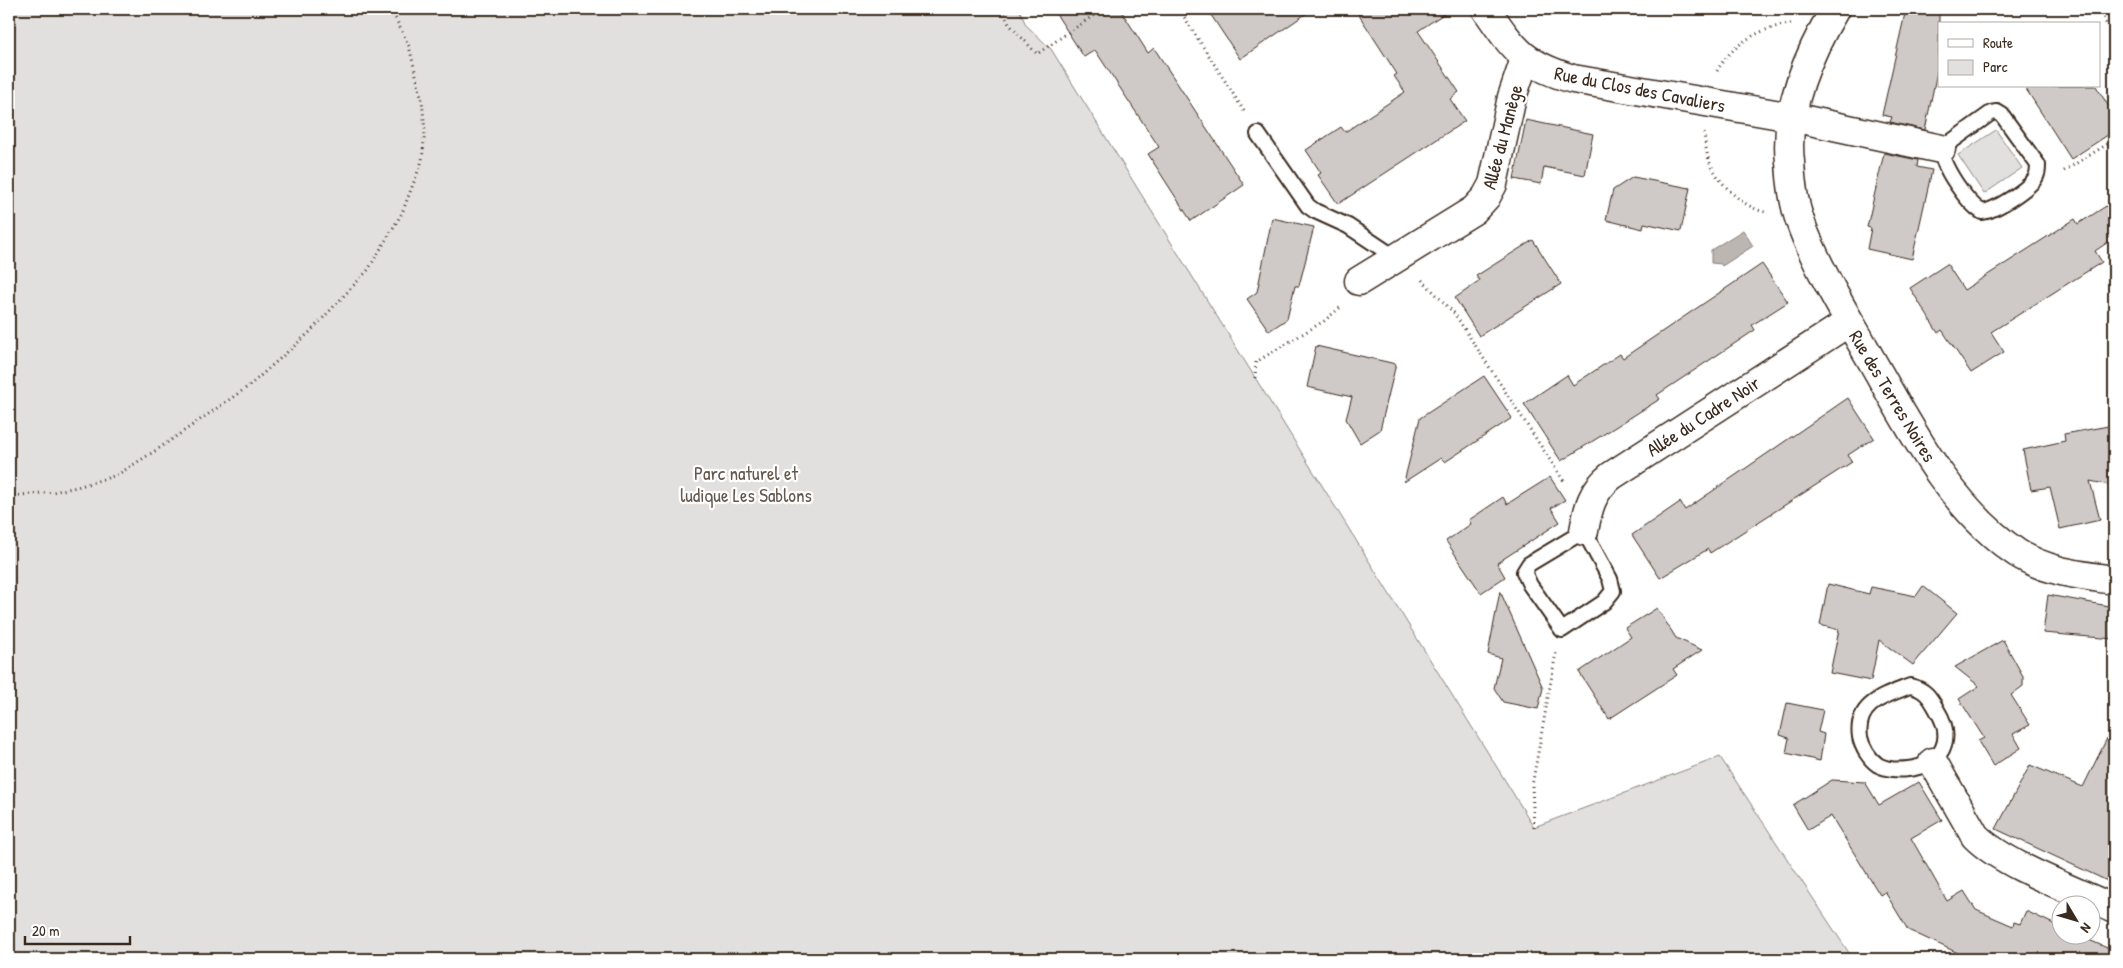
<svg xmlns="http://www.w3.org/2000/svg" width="2123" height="968" font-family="'Patrick Hand',sans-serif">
  <rect width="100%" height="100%" fill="#fff"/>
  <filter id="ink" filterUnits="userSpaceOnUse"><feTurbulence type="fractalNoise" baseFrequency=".02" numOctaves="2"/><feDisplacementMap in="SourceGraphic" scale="10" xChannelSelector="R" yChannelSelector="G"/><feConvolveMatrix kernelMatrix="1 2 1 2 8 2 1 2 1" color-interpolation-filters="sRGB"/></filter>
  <g filter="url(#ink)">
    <!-- green -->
    <g fill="#e2e0de" stroke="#8e857e">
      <path d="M 9,9 L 1019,9 L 1026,25 L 1051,49 L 1534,827 L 1720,757 L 1853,959 L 9,959 Z"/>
      <path d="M 1996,130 L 2022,168 L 1984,194 L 1958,155 Z"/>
    </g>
    <!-- water -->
    <path fill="#bcb6b3" stroke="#887e77" d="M 1743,230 L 1753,246 L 1722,266 L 1721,264 L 1711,263 L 1711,250 Z"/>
    <!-- building -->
    <g fill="#cfcac7" stroke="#3b2a1e">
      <path d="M 1053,9 L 1120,9 L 1148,53 L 1154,48 L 1244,185 L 1191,221 L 1148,154 L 1159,147 L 1095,50 L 1084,57 Z"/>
      <path d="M 1207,9 L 1313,9 L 1240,59 Z"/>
      <path d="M 1355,9 L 1451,9 L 1418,31 L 1459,92 L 1450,99 L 1465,121 L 1338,204 L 1318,175 L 1321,173 L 1306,150 L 1341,127 L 1345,132 L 1405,92 L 1394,76 L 1397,74 Z"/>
      <path d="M 1906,9 L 1939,9 L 1939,62 L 1925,130 L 1890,122 L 1892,117 L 1882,115 Z"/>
      <path d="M 2024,86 L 2096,86 L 2114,115 L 2114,131 L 2071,159 Z"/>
      <path d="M 1526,120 L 1593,134 L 1585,175 L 1544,167 L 1541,184 L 1514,179 Z"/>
      <path d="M 1884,153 L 1918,160 L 1917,167 L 1932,170 L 1912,259 L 1867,249 L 1871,228 L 1867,227 Z"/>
      <path d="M 1633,177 L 1690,188 L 1681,231 L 1644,223 L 1643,229 L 1606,220 L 1613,190 Z"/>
      <path d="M 2114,201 L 2114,238 L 2095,251 L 2102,262 L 1991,332 L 2004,352 L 1971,373 L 1942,330 L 1938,333 L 1910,288 L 1947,264 L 1964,290 L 2075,219 L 2078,224 Z"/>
      <path d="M 1272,218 L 1314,227 L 1299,286 L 1295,286 L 1287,319 L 1269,331 L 1247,299 L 1257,292 Z"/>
      <path d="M 1533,240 L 1561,284 L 1479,336 L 1455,298 L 1480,281 L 1476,276 Z"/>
      <path d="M 1762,264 L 1788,302 L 1752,325 L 1755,330 L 1657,395 L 1660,399 L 1561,461 L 1524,404 L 1567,375 L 1573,385 L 1620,354 L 1623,358 Z"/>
      <path d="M 1316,346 L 1396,364 L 1380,430 L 1360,443 L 1346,419 L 1352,397 L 1307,387 Z"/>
      <path d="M 1484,376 L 1512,418 L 1445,462 L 1441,458 L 1404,482 L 1420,418 Z"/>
      <path d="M 1848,398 L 1874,438 L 1848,455 L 1852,462 L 1710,553 L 1708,549 L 1660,578 L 1632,535 L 1680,502 L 1685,510 Z"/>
      <path d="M 2114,425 L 2114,486 L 2090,481 L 2100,520 L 2060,529 L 2050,487 L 2031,490 L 2023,450 L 2065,441 L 2064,434 Z"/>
      <path d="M 1550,477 L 1565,500 L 1551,508 L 1560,522 L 1497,563 L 1505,577 L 1481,593 L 1446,541 L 1471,524 L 1469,520 L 1503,497 L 1507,504 Z"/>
      <path d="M 1828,584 L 1869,594 L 1871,587 L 1916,596 L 1923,586 L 1957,613 L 1913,665 L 1879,640 L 1871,681 L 1830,673 L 1839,630 L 1820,625 Z"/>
      <path d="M 1500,591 L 1543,688 L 1538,709 L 1503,702 L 1494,688 L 1501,658 L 1488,654 Z"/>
      <path d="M 2048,595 L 2114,607 L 2114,639 L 2043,633 Z"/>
      <path d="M 1657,608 L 1676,638 L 1702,650 L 1673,669 L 1677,675 L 1609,719 L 1579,672 L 1631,637 L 1625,628 Z"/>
      <path d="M 2003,640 L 2023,676 L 2023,686 L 2011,695 L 2030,725 L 2013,734 L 2021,748 L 1993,766 L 1978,741 L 1984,738 L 1959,699 L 1979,686 L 1955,667 Z"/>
      <path d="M 1787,703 L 1823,710 L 1818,732 L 1824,734 L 1820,761 L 1786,753 L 1789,738 L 1780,735 Z"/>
      <path d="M 2114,724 L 2114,884 L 1996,829 L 2030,765 L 2083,787 Z"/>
      <path d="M 1832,780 L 1865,782 L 1879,805 L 1919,782 L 1942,820 L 1911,838 L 1947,901 L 1964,891 L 1976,910 L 2013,926 L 2014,922 L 2020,924 L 2026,911 L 2060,927 L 2060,936 L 2080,936 L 2114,951 L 2114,959 L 1971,959 L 1908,930 L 1885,892 L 1880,895 L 1831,816 L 1808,830 L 1793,805 Z"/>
    </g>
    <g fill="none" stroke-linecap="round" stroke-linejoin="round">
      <!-- lane casing -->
      <g stroke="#3b2a1e" stroke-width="18">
        <g id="lane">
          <path d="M 1997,112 L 2002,115 L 2038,165 C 2038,170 2038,175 2034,180 C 2026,190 1995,211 1982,212 C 1967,203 1942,167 1941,149 L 1991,113 Z"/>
          <path d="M 1258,134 L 1308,206 L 1315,211 L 1348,226 L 1396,258"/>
          <path d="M 1584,531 L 1610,579 L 1613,591 L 1604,602 L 1562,630 L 1530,585 L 1524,572 L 1529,564 Z"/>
          <path d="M 1910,686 C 1925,689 1930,697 1937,710 C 1955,739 1943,765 1908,769 C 1899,770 1887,770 1878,765 C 1869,759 1862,747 1860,737 C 1855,703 1885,696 1910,686 Z"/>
        </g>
      </g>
      <!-- street casing -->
      <g stroke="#3b2a1e" stroke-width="31">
        <g id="street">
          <path d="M 1486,9 C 1515,51 1523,64 1573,79 L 1792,117 L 1941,149"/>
          <path d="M 1835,9 C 1809,53 1784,110 1790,162 C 1791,181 1794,204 1800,221 C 1816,266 1846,315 1869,356 C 1909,425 1948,506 2017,553 C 2047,572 2080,575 2114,580"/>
          <path d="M 1359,281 L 1474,210 L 1486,197 L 1493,184 L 1512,97 L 1525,59"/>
          <path d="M 1584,531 C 1588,508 1592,491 1611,476 L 1849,322"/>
          <path d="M 1933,762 L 1975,836 C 2005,866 2074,890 2114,909"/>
        </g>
      </g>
      <!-- path -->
      <g stroke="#3b2a1e" stroke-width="3" stroke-dasharray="1 4" stroke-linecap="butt">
        <path d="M 1002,9 L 1009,24 L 1037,54 L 1103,9"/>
        <path d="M 1179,9 L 1246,114"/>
        <path d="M 2099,9 L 2114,39"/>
        <path d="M 1717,71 C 1732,44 1761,27 1791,24"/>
        <path d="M 1704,133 C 1705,141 1706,152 1709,160 C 1717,182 1742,207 1765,212"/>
        <path d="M 2064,171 L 2114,140"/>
        <path d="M 1422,280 L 1454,313 L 1565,483"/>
        <path d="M 1255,378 L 1256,362 L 1324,321 L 1342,306"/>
        <path d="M 9,496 L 53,492 L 77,487 L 117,475 L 158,449 L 249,386 L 310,332 L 368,270 L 402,213 L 422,161 L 425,131 L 422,100 L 409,46 L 391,9"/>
        <path d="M 1534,827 L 1532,786 L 1556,653"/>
      </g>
      <!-- lane -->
      <use href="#lane" stroke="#fff" stroke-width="14"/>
      <!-- street -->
      <use href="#street" stroke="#fff" stroke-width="28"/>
    </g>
  </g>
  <g text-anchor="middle" stroke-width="4.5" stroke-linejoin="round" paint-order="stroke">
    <!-- street labels -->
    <g font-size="19" fill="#3b2a1e" stroke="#fff">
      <text transform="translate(1640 89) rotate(11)" y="7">Rue du Clos des Cavaliers</text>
      <text transform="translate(1502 137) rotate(-75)" y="7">Allée du Manège</text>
      <text transform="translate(1893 396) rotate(59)" y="7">Rue des Terres Noires</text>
      <text transform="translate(1703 416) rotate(-33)" y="7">Allée du Cadre Noir</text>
    </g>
    <!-- park labels -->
    <g font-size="19" fill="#65584e" stroke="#fff">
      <text x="746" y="480">Parc naturel et<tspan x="746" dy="22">ludique Les Sablons</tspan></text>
    </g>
  </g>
  <!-- margin -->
  <rect width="2123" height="968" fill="none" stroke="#fff" stroke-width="30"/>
  <rect x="15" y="15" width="2093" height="938" fill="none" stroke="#3b2a1e" stroke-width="2" filter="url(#ink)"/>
  <!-- legend -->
  <rect x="1938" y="22" width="162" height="65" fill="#ffffff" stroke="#b1aaa5"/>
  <rect x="1948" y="39" width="25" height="8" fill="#ffffff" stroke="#b1aaa5"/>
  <text x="1983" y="48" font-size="15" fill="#3b2a1e">Route</text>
  <rect x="1948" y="60" width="25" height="15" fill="#e2e0de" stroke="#b1aaa5"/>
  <text x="1983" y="72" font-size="15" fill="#3b2a1e">Parc</text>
  <!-- north arrow -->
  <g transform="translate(2076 920) rotate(128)"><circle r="24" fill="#ffffff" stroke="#b1aaa5"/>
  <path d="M0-4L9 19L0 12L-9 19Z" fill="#3b2a1e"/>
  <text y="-8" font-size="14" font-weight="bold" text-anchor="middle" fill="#3b2a1e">N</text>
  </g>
  <!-- scale -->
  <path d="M25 936v8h105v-8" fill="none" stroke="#3b2a1e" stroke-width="2.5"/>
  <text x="32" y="936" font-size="15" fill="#3b2a1e" stroke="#ffffff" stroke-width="4" paint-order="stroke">20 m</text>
</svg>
